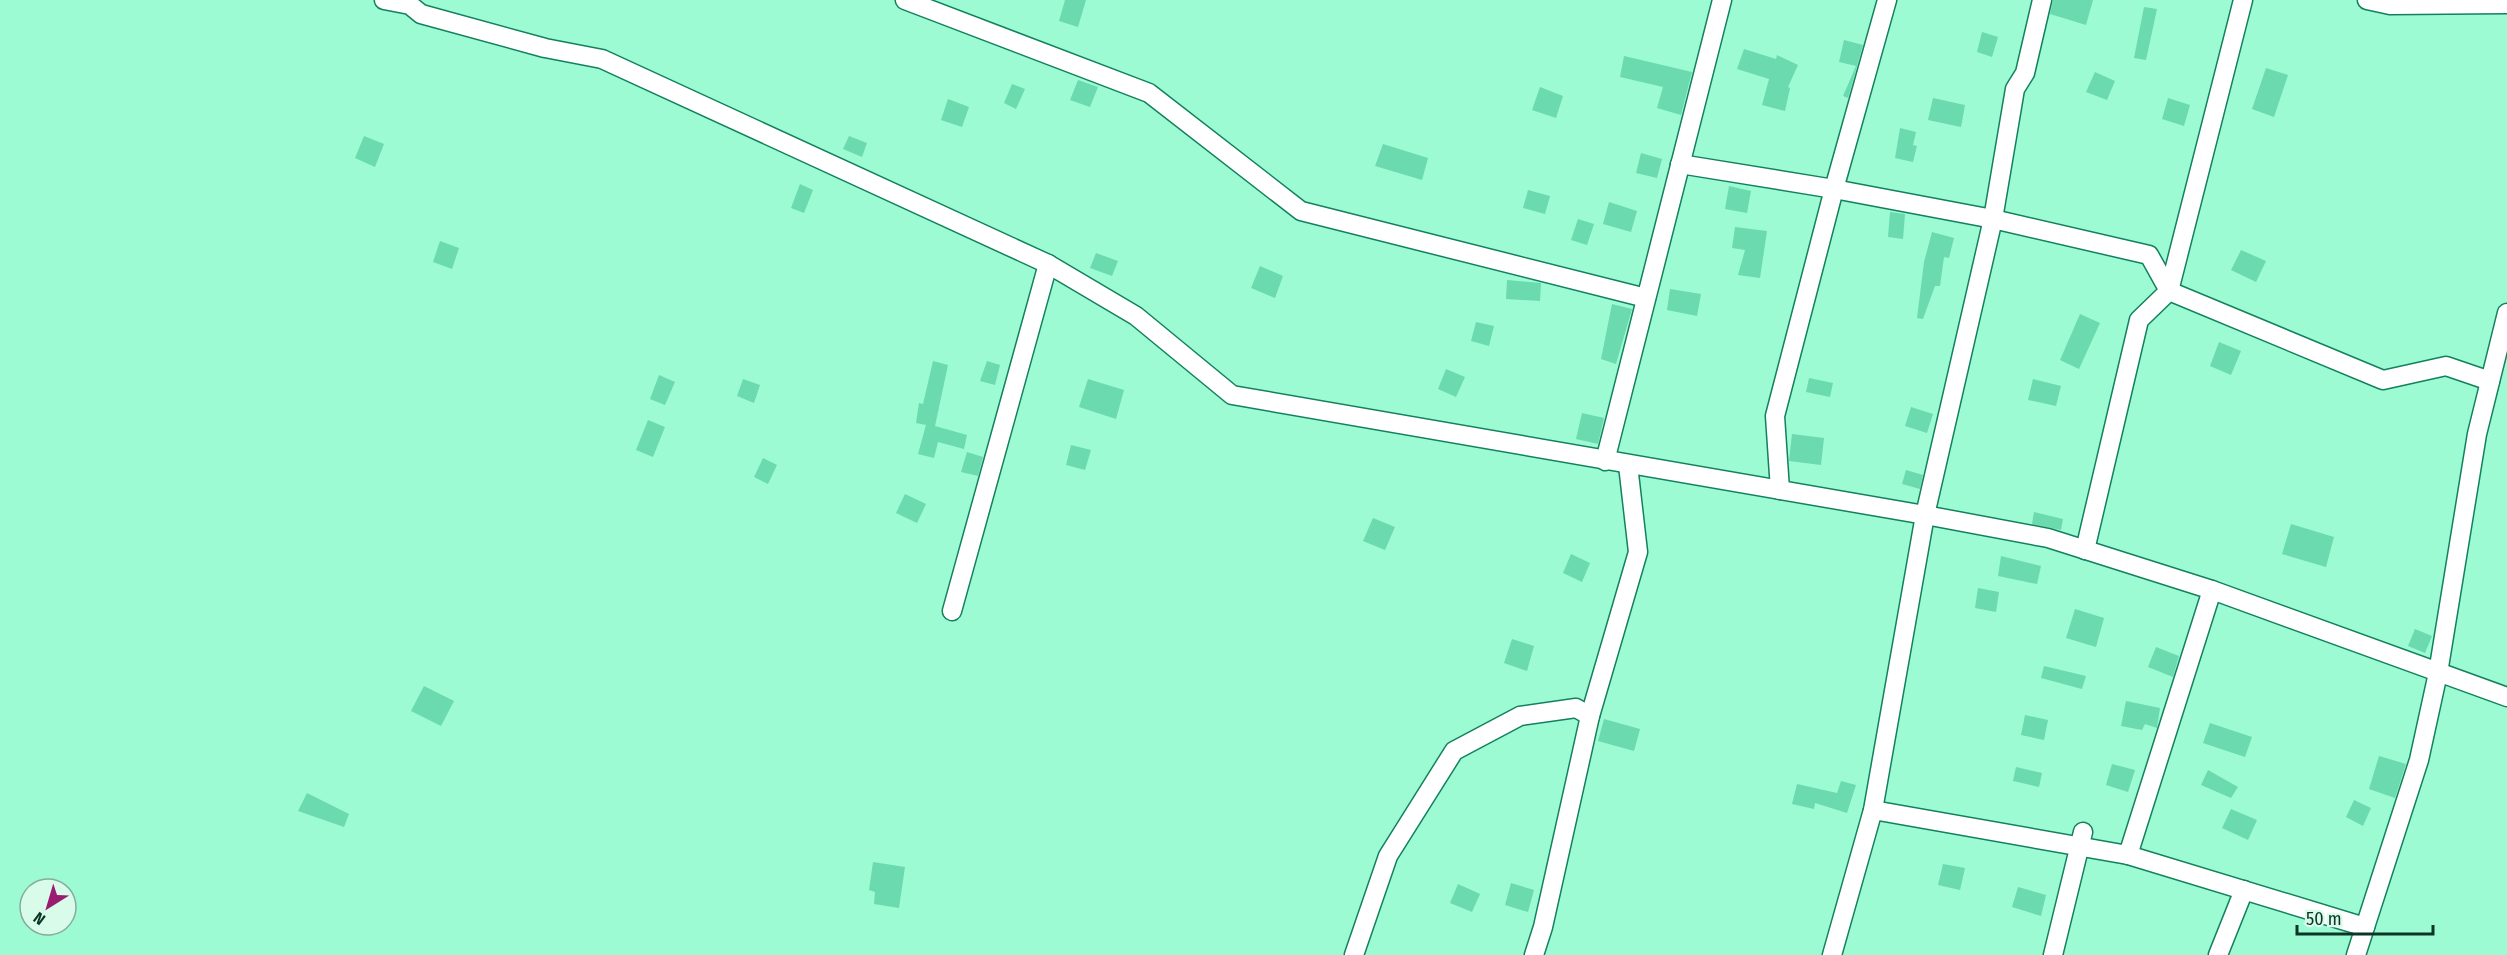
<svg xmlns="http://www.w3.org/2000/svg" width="2507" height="955" font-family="'Fira Sans Condensed',sans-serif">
  <rect width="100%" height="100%" fill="#9cfbd3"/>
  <!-- building -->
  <g fill="#6bdaae">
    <path d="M 1065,0 L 1086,0 L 1078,27 L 1059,21 Z"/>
    <path d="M 2053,0 L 2093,0 L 2086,25 L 2050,14 Z"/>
    <path d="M 2144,7 L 2157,9 L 2146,60 L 2134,58 Z"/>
    <path d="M 1982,32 L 1998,37 L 1992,57 L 1977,52 Z"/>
    <path d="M 1844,40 L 1863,45 L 1848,98 L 1843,96 L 1856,66 L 1839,62 Z"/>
    <path d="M 1744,49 L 1776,59 L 1777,55 L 1798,65 L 1788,87 L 1790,88 L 1785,111 L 1762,105 L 1769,79 L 1737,69 Z"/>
    <path d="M 1624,56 L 1692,72 L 1681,115 L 1657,108 L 1663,87 L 1620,77 Z"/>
    <path d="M 2266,68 L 2288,75 L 2274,117 L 2252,109 Z"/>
    <path d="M 2095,72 L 2115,81 L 2107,100 L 2086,92 Z"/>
    <path d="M 1078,80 L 1098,87 L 1090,107 L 1070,100 Z"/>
    <path d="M 1012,84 L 1025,89 L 1016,109 L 1004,103 Z"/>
    <path d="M 1540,87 L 1563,96 L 1556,118 L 1532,110 Z"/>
    <path d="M 1933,98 L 1965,105 L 1961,127 L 1928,120 Z"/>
    <path d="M 2168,98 L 2190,105 L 2184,126 L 2162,119 Z"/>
    <path d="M 948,99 L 969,107 L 962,127 L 941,120 Z"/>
    <path d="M 1900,128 L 1916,132 L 1913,145 L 1917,146 L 1913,162 L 1895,158 Z"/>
    <path d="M 364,136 L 384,144 L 375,167 L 355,158 Z"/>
    <path d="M 849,136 L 867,143 L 862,157 L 843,149 Z"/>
    <path d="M 1383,144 L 1428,158 L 1422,180 L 1375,166 Z"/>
    <path d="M 1641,153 L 1662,159 L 1657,178 L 1636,173 Z"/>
    <path d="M 800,184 L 813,190 L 804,213 L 791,208 Z"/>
    <path d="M 1729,186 L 1751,191 L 1747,213 L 1725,209 Z"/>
    <path d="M 1528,190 L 1550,196 L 1545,214 L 1523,208 Z"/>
    <path d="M 1609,202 L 1637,211 L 1631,232 L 1603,224 Z"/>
    <path d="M 1890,212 L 1905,214 L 1903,239 L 1888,237 Z"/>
    <path d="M 1578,219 L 1594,224 L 1587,245 L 1571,240 Z"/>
    <path d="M 1735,227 L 1767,231 L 1760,278 L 1738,275 L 1745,250 L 1732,248 Z"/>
    <path d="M 1932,232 L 1954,238 L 1949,258 L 1944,257 L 1940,286 L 1935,286 L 1923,319 L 1917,318 L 1924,262 Z"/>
    <path d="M 440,241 L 459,248 L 452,269 L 433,262 Z"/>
    <path d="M 2241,250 L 2266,261 L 2256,282 L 2231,270 Z"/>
    <path d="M 1096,253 L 1118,261 L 1112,276 L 1090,268 Z"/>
    <path d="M 1260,266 L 1283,276 L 1275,298 L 1251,288 Z"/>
    <path d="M 1507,280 L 1541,283 L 1540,301 L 1506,299 Z"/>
    <path d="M 1670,289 L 1701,294 L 1697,316 L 1667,310 Z"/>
    <path d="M 1612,304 L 1632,309 L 1616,364 L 1601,359 Z"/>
    <path d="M 2080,314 L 2100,323 L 2079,369 L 2060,360 Z"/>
    <path d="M 1476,322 L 1494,326 L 1489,346 L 1471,341 Z"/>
    <path d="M 2219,342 L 2241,351 L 2231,375 L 2210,366 Z"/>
    <path d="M 933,361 L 948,365 L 935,426 L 967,435 L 964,449 L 938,442 L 934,458 L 918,454 L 926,425 L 916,423 L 919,403 L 923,404 Z"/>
    <path d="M 987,361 L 1000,365 L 995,385 L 980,381 Z"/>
    <path d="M 1446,369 L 1465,377 L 1456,397 L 1438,389 Z"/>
    <path d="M 659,375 L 675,382 L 665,405 L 650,399 Z"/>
    <path d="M 1809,378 L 1833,383 L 1830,397 L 1806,392 Z"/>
    <path d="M 743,379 L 760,385 L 754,403 L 737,396 Z"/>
    <path d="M 1088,379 L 1124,390 L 1116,419 L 1079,407 Z"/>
    <path d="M 2033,379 L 2061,386 L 2056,406 L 2028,400 Z"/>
    <path d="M 1911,407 L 1933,414 L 1927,433 L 1905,426 Z"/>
    <path d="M 1582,413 L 1604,418 L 1598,444 L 1576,439 Z"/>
    <path d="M 648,420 L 665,427 L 653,457 L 636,450 Z"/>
    <path d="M 1792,434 L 1824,438 L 1821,465 L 1789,461 Z"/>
    <path d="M 1071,445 L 1091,450 L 1085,470 L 1066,465 Z"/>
    <path d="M 967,452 L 983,457 L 978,476 L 961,472 Z"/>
    <path d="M 763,458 L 777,465 L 768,484 L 754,477 Z"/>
    <path d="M 1906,470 L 1923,475 L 1920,489 L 1902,484 Z"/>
    <path d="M 905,494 L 926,504 L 917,523 L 896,513 Z"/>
    <path d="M 2034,512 L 2063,519 L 2061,530 L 2032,524 Z"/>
    <path d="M 1373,518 L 1395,527 L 1385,550 L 1363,541 Z"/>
    <path d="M 2291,524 L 2334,537 L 2326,567 L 2282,554 Z"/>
    <path d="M 1571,554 L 1590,563 L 1582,582 L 1563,573 Z"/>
    <path d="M 2001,556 L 2041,566 L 2037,584 L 1998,576 Z"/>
    <path d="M 1978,588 L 1999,592 L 1996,612 L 1975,608 Z"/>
    <path d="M 2075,609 L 2104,618 L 2096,647 L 2066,638 Z"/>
    <path d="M 2415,629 L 2432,636 L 2425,653 L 2408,646 Z"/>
    <path d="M 1512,639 L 1534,646 L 1527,671 L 1504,663 Z"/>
    <path d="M 2156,647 L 2179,656 L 2173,677 L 2148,667 Z"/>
    <path d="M 2044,666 L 2086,676 L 2082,689 L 2041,678 Z"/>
    <path d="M 424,686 L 454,701 L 441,726 L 411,711 Z"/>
    <path d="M 2126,701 L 2160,708 L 2157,728 L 2145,724 L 2142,730 L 2121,726 Z"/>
    <path d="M 2025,715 L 2048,720 L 2044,740 L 2021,735 Z"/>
    <path d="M 1604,719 L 1640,729 L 1634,751 L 1598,741 Z"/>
    <path d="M 2210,723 L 2252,737 L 2245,757 L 2203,743 Z"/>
    <path d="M 2379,756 L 2406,764 L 2395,798 L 2369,789 Z"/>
    <path d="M 2112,764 L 2135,770 L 2128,792 L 2106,785 Z"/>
    <path d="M 2016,767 L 2042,773 L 2039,787 L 2013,781 Z"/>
    <path d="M 2208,770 L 2238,787 L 2231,798 L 2201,785 Z"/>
    <path d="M 1841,781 L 1856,785 L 1847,813 L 1815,803 L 1814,809 L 1792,804 L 1797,784 L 1837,793 Z"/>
    <path d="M 307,793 L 349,814 L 344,827 L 298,811 Z"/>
    <path d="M 2354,800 L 2371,808 L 2363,826 L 2346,817 Z"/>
    <path d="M 2231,809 L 2257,820 L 2248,840 L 2222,828 Z"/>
    <path d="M 873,862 L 905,867 L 899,908 L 874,904 L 875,892 L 869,890 Z"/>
    <path d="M 1943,864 L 1965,868 L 1960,890 L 1938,885 Z"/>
    <path d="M 1511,883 L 1534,890 L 1528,912 L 1505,905 Z"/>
    <path d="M 1458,884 L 1480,894 L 1472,912 L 1450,903 Z"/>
    <path d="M 2018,887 L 2046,895 L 2041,916 L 2012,907 Z"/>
  </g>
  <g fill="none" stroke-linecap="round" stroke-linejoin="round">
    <!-- minor casing -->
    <g stroke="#13815e" stroke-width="21">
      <g id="minor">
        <path d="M 384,0 L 410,5 L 421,14 L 545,48 L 602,59 L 1048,264 L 1136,316 L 1232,395 L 1925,515 L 2048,538 L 2212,590 L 2507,697"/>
        <path d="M 905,0 L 1149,93 L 1301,211 L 1646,298"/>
        <path d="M 2367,0 L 2390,5 L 2507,4"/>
        <path d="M 1680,164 L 1834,189 L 1993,219 L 2149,255 L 2169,291 L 2383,380 L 2446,366 L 2490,381"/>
        <path d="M 1605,461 L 1722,0"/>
        <path d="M 1780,490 L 1775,416 L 1834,189 L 1887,0"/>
        <path d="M 2085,550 L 2139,320 L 2169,291 L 2243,0"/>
        <path d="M 952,611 L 1048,264"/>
        <path d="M 1873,810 L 2128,855 L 2365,927"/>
        <path d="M 2128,855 L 2212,590"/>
        <path d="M 1354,955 L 1388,856 L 1454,751 L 1520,716 L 1576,708 L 1590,716"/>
        <path d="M 1534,955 L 1543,927 L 1590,716 L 1638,552 L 1628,465"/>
        <path d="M 1832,955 L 1873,810 L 1925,515 L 1993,219 L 2015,89 L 2025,73 L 2042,0"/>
        <path d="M 2053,955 L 2083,832"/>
        <path d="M 2218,955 L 2244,890"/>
        <path d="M 2356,955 L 2419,760 L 2438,673 L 2477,434 L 2507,313"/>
      </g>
    </g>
    <!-- minor -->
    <use href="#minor" stroke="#fff" stroke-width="18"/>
  </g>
  <!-- north arrow -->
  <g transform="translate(48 907) rotate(217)"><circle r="28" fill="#d8fbea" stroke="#86ac9c" stroke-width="1.5"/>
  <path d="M0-4.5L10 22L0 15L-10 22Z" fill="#9a1b70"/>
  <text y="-9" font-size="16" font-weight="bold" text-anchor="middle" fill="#0b3526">N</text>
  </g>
  <!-- scale -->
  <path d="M2297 925v9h136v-9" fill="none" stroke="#0b3526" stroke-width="3"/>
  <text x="2306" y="925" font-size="18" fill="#0b3526" stroke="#d8fbea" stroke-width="4.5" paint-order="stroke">50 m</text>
</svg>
